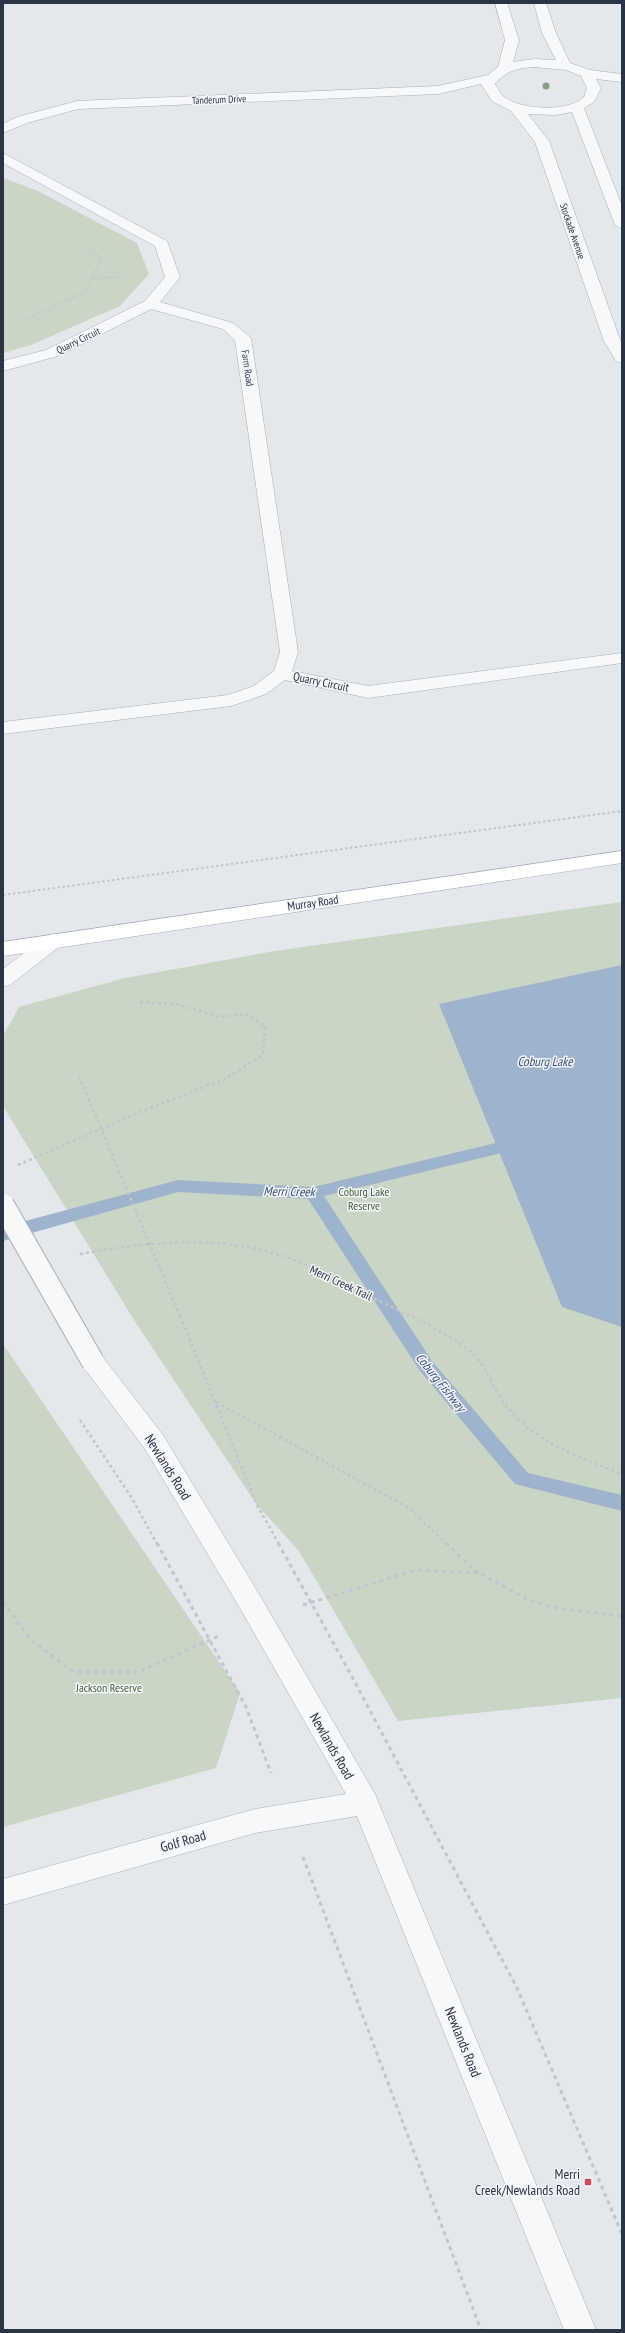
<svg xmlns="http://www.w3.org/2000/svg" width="625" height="2333" font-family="'PT Sans Narrow',sans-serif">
  <rect width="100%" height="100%" fill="#e4e7ec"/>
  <!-- green -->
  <g fill="#c9d6c5">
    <path d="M 3,178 L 38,191 L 137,243 L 149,274 L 120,306 L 31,345 L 3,353 Z"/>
    <path d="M 622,902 L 622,1698 L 398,1721 L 299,1551 L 257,1505 L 134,1320 L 3,1106 L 3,1036 L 19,1007 L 125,978 L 275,951 Z"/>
    <path d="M 3,1344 L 240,1693 L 216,1768 L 3,1827 Z"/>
  </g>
  <!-- water -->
  <path fill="#9fb4cc" d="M 622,965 L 622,1327 L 562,1307 L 439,1004 Z"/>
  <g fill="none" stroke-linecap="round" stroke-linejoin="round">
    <!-- stream -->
    <path fill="#9fb4cc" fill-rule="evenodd" d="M 520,1137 L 526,1139 L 528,1143 L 526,1147 L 324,1196 L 432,1361 L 528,1473 L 622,1495 L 622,1511 L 515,1484 L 420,1371 L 308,1199 L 178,1192 L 3,1241 L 3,1227 L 178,1180 L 313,1187 Z"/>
    <!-- minor casing -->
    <g stroke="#a9aeb7" stroke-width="1">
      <g id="minor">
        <path d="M 495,3 L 507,3 L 519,40 L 513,62 L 534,59 L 556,60 L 542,33 L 534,3 L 546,3 L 556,33 L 570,63 L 590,70 L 622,74 L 622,82 L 596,79 L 601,88 L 594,102 L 584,108 L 622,206 L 622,229 L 615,225 L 572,112 L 556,115 L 528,114 L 549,141 L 622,345 L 622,363 L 616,361 L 604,341 L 535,142 L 511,111 L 492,101 L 481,84 L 438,94 L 78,109 L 27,123 L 3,133 L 3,124 L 17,117 L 77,101 L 438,86 L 488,75 L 498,67 L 505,40 ZM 534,67 L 566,70 L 581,76 L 587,88 C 586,90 585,95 584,97 C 569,113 516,110 502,95 C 499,92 497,87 495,84 C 505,71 518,68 534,67 Z"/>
        <path d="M 3,153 L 167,241 L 180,277 L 160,302 L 233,323 L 251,338 L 298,652 L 292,671 L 368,686 L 622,653 L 622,663 L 368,698 L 285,680 L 266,694 L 231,706 L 3,734 L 3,722 L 228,695 L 254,686 L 274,671 L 280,652 L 235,340 L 223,329 L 151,309 L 58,356 L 3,371 L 3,361 L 46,350 L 145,301 L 165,277 L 155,246 L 3,163 Z"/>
        <path d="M 53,934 L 60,936 L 63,941 L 60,946 L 10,985 L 3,987 L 3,969 L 46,936 Z"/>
        <path d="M 93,1353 L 101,1355 L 163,1435 L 259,1594 L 375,1794 L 596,2330 L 564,2330 L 357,1816 L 255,1833 L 3,1905 L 3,1879 L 255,1809 L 346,1794 L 241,1610 L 145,1449 L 85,1369 L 81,1362 L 85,1355 Z"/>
      </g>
    </g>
    <!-- major casing -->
    <g stroke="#a3abb8" stroke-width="1">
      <path id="major" d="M 622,851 L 622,863 L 3,956 L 3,942 Z"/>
    </g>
    <!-- path-far3 -->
    <g stroke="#c2c5cb" stroke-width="1.5" stroke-dasharray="2 2" stroke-linecap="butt">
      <path d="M 93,279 L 119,277"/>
      <path d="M 25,320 L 84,292 L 102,259 L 88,248"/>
    </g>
    <!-- path-far2 -->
    <path stroke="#c2c5cb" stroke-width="2" stroke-dasharray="2.5 2.5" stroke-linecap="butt" d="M 3,895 L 622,811"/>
    <!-- path-far1 -->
    <g stroke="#c2c5cb" stroke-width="2.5" stroke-dasharray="3 3" stroke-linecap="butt">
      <path d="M 18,1165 L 140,1112 L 225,1079 L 263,1055 L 265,1026 L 247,1014 L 220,1017 L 176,1004 L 138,1002"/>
      <path d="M 80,1254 C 148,1242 219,1234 286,1257 C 317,1268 346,1285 375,1299 C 408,1315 442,1329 470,1351 C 486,1365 492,1387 504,1403 C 534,1442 578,1457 622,1474"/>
      <path d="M 180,1316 L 257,1505 L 279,1544"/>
      <path d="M 216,1402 L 409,1508 L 447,1544"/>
      <path d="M 80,1420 L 133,1500 L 157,1544"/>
    </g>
    <!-- path -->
    <g stroke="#c2c5cb" stroke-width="3" stroke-dasharray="4 4" stroke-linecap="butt">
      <path d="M 157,1543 L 246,1707 L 271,1773"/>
      <path d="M 278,1543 L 349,1671 L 517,1988 L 622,2234"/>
      <path d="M 446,1543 L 478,1573"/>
      <path d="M 3,1602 L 31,1640 L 74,1672 L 138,1672 L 219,1636"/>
      <path d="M 303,1605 L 416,1570 L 479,1573 L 527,1599 L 556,1608 L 622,1616"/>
      <path d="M 303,1857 L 481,2330"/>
    </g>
    <!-- minor -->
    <use href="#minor" fill="#f7f8fa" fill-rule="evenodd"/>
    <!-- major -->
    <use href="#major" fill="#fff" fill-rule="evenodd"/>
    <!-- minor-bridge casing -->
    <g stroke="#a9aeb7" stroke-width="24" stroke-linecap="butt">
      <path id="minor-bridge" d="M 3,1205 L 93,1362"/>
    </g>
    <!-- path-bridge -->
    <path stroke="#c2c5cb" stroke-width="2.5" stroke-dasharray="3 3" stroke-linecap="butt" d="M 79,1076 L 180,1316"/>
    <!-- minor-bridge -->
    <use href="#minor-bridge" stroke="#f7f8fa" stroke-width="22"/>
  </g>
  <!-- trees -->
  <circle fill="#899d89" cx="546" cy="86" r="3.5"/>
  <!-- markers -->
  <rect fill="#d1495b" stroke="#f4f6f9" stroke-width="1.5" x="584" y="2178" width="8" height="8" rx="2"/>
  <g text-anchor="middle" stroke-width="3" stroke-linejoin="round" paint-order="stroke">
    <!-- far-street labels -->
    <g font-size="10" fill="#2b3445" stroke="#f4f6f9">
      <text transform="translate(219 99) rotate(-2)" y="4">Tanderum Drive</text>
      <text transform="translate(573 231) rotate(71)" y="4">Stockade Avenue</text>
      <text transform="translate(78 340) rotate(-26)" y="4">Quarry Circuit</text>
      <text transform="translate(248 368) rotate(82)" y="4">Farm Road</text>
    </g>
    <!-- street labels -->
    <g font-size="12" fill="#2b3445" stroke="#f4f6f9">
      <text transform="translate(321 682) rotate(12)" y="4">Quarry Circuit</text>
      <text transform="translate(313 903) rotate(-8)" y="4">Murray Road</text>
      <text transform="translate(341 1283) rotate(25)" y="4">Merri Creek Trail</text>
    </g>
    <!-- park labels -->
    <g font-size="12" fill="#3f6138" stroke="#f4f6f9">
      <text x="364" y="1196">Coburg Lake<tspan x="364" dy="14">Reserve</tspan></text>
      <text x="109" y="1692">Jackson Reserve</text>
    </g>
    <!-- water labels -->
    <g font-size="13" font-style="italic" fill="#34527a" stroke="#f4f6f9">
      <text x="545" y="1066">Coburg Lake</text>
      <text transform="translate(289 1191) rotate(1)" y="5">Merri Creek</text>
      <text transform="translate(441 1382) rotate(51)" y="5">Coburg Fishway</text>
    </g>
    <!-- near-street labels -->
    <g font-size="14" fill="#2b3445" stroke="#f4f6f9">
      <text transform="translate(168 1467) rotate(58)" y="5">Newlands Road</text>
      <text transform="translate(332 1746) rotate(60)" y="5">Newlands Road</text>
      <text transform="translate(183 1841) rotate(-16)" y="5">Golf Road</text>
      <text transform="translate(463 2042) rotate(68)" y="5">Newlands Road</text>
    </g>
    <!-- near-poi labels -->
    <g font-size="14" fill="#2b3445" stroke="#f4f6f9" text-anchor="end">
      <text x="580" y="2179">Merri<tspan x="580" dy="16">Creek/Newlands Road</tspan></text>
    </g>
  </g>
  <!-- border -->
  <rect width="625" height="2333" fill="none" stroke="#2b3445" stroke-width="8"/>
</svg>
